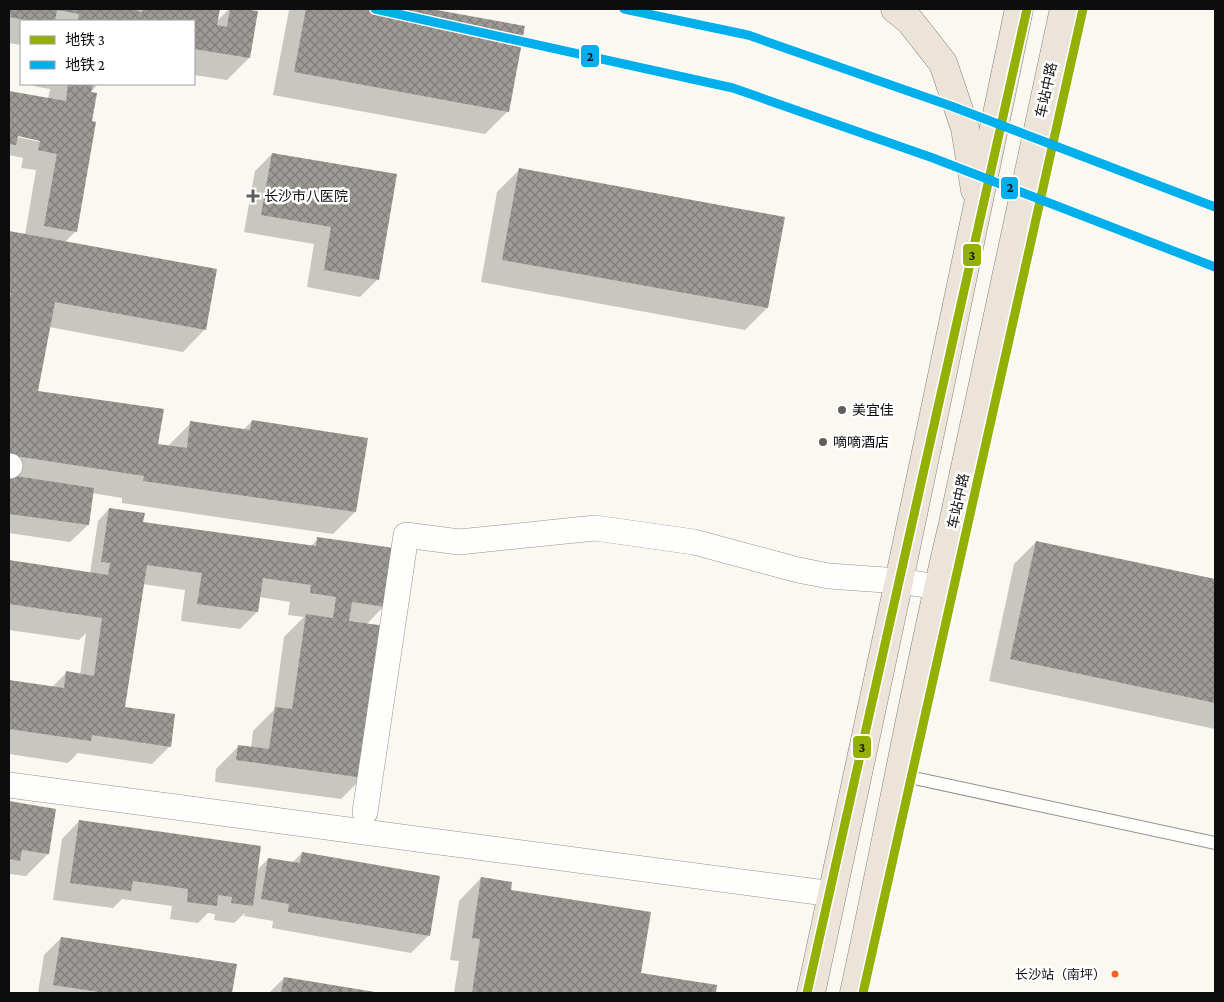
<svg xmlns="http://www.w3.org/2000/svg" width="1224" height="1002" font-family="'Crimson Pro','Noto Sans SC',serif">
  <defs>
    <pattern id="building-cross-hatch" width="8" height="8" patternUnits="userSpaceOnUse" patternTransform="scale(1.25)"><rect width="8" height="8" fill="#9e9b97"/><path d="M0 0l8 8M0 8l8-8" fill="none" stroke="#7f7d7a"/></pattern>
  </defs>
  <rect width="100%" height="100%" fill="#fbf8f1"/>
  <!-- shadow -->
  <g fill="#0003" fill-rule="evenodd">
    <path d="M 9,9 L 219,9 L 217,21 L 229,9 L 236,9 L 257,12 L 249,58 L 227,80 L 194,75 L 194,21 L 21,21 L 21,45 L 9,43 Z"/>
    <path d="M 290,9 L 424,9 L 523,27 L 508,111 L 485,134 L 273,95 L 289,10 Z"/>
    <path d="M 33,84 L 98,84 L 90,93 L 76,231 L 64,243 L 205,329 L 183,352 L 49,327 L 37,392 L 157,445 L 168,447 L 169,445 L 191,423 L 243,430 L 252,421 L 355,512 L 333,534 L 122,503 L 122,498 L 92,493 L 88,525 L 70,542 L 9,533 L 9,232 L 25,235 L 36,170 L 21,168 L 23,158 L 9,155 L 9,92 L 48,99 L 50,89 L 33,86 ZM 12,134 L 41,140 L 41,142 L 12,136 Z"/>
    <path d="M 272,154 L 378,279 L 360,297 L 307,287 L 314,244 L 244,232 L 255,171 Z"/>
    <path d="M 520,169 L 767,308 L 745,330 L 481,282 L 497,192 Z"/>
    <path d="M 109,509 L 142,523 L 310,547 L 318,539 L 384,606 L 366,625 L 363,777 L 341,799 L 215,782 L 216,769 L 239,746 L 251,748 L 253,731 L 274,710 L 284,637 L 304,617 L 288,615 L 290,602 L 259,597 L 257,612 L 240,629 L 181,621 L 185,590 L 142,584 L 123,708 L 170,746 L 152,764 L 78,753 L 68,763 L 9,754 L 9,681 L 52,687 L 66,673 L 80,675 L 86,633 L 79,640 L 9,630 L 9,561 L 90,573 L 98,521 Z"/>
    <path d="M 1036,542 L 1215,580 L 1215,729 L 989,681 L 1014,564 Z"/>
    <path d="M 9,803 L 54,810 L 48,854 L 26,876 L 9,874 Z"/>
    <path d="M 79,821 L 256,871 L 268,859 L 292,863 L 302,853 L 428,936 L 411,953 L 272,928 L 273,921 L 244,916 L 245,913 L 234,923 L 214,920 L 215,914 L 208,913 L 198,923 L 170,919 L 172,906 L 122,899 L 113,908 L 53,900 L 62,839 Z"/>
    <path d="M 481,878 L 509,891 L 640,974 L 716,986 L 715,993 L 454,993 L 459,961 L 450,960 L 459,901 Z"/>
    <path d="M 61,938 L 235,965 L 231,993 L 38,993 L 44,955 Z"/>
    <path d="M 284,978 L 374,993 L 269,993 Z"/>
  </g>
  <!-- building -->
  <g fill="url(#building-cross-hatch)">
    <path d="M 9,9 L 137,9 L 137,11 L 142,12 L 143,9 L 220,9 L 217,25 L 227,27 L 230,9 L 243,9 L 258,11 L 250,58 L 194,49 L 194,21 L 78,21 L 79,14 L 57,10 L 55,21 L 32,21 L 9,17 Z"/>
    <path d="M 306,9 L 431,9 L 525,26 L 509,112 L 294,72 Z"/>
    <path d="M 68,84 L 93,84 L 91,92 L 97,93 L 92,121 L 96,122 L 77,232 L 44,226 L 57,154 L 38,150 L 40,141 L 18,136 L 16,145 L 9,144 L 9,91 L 66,101 Z"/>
    <path d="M 272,153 L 397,174 L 379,280 L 324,270 L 331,227 L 261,215 Z"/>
    <path d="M 519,168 L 785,217 L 768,308 L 502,260 Z"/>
    <path d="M 9,231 L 217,269 L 206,330 L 55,302 L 38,391 L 164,409 L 158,444 L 187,448 L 190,421 L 250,430 L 252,420 L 368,438 L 356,512 L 143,481 L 144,476 L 9,455 L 9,304 L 11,293 L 9,293 Z"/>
    <path d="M 9,475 L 94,488 L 89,525 L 9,514 Z"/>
    <path d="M 109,508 L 145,513 L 143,522 L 316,546 L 317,537 L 394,548 L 386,607 L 352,602 L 349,621 L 386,626 L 364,778 L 236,760 L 238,745 L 269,749 L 275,707 L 292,709 L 306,614 L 333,618 L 336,597 L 310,593 L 311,585 L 263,578 L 258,612 L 197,604 L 202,573 L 147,565 L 125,707 L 175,714 L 171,747 L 92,735 L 91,741 L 9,729 L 9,680 L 64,688 L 66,671 L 94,676 L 102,618 L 9,604 L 9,560 L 108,575 L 110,563 L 101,562 Z"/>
    <path d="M 1036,541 L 1215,579 L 1215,703 L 1010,659 Z"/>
    <path d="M 9,801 L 56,809 L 49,854 L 22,850 L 20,861 L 9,859 Z"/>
    <path d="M 79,820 L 261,846 L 253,906 L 231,903 L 232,897 L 218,895 L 217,906 L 187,902 L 188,889 L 133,881 L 131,891 L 70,883 Z"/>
    <path d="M 302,852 L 440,876 L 430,936 L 288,912 L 289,904 L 261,899 L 268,858 L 300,863 Z"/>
    <path d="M 481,877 L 512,882 L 511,890 L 651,912 L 641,973 L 717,985 L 716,993 L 472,993 L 480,939 L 472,938 Z"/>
    <path d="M 61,937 L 237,964 L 232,993 L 105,993 L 53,985 Z"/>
    <path d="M 284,977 L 375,992 L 375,993 L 281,993 Z"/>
  </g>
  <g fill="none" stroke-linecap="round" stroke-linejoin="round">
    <!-- service casing -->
    <g stroke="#949390" stroke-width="14">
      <path id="service" d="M 900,775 L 1215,843"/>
    </g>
    <!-- minor casing -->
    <g stroke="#949390" stroke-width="26">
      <g id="minor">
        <path d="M 9,466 L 10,466"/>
        <path d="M 9,785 L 833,894"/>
        <path d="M 365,812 L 406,535 L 459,542 L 595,528 L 694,542 L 798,570 L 829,576 L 899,581 L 938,587"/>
      </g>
    </g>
    <!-- primary casing -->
    <g stroke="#81807d" stroke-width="29">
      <g id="primary">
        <path d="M 895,9 L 910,21 L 943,63 L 965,128 L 975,190"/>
        <path d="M 811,993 L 899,581 L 1019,9"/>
        <path d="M 854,993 C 888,838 915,682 952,528 L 1064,9"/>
      </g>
    </g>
    <!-- service -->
    <use href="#service" stroke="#fefefd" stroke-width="12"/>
    <!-- minor -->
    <use href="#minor" stroke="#fefefd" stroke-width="25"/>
    <!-- primary -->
    <use href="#primary" stroke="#ece4d8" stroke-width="28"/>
    <!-- metro-1 casing -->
    <g stroke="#fff" stroke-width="12">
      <g id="metro-1">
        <path d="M 807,993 L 1027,9"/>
        <path d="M 863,993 L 1083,9"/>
      </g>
    </g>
    <!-- metro-2 casing -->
    <g stroke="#fff" stroke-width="12">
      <g id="metro-2">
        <path d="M 375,9 L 733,88 L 933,158 L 1215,267"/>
        <path d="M 624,9 L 748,35 L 951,106 L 1215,207"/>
      </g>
    </g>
    <!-- metro-1 -->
    <use href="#metro-1" stroke="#93b004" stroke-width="9"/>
    <!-- metro-2 -->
    <use href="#metro-2" stroke="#00afec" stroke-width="9"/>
  </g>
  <!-- markers -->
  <g fill="#605f5d" stroke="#fff" stroke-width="2">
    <path d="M250.5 188.5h5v5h5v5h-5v5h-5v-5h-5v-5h5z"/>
    <circle cx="842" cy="410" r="5"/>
    <circle cx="823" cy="442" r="5"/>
  </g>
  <circle fill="#f26522" stroke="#fff" stroke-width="2" cx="1115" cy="974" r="4.5"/>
  <g text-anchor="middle" stroke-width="5" stroke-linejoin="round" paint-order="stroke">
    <!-- bus labels -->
    <g font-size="13" fill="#0d0d0d" stroke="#fff" text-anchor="end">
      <text x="1106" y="979">长沙站（南坪）</text>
    </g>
    <!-- street labels -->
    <g font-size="14" fill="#0d0d0d" stroke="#fff">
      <text transform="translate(1046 90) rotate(-78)" y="5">车站中路</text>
      <text transform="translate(958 501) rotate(-78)" y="5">车站中路</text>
    </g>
    <!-- poi labels -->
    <g font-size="14" fill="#0d0d0d" stroke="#fff" text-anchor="start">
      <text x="264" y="201">长沙市八医院</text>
      <text x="852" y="415">美宜佳</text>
      <text x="833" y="447">嘀嘀酒店</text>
    </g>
  </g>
  <g stroke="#fff" stroke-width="2">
    <rect x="580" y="44" width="20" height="24" rx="5" fill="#00afec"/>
    <rect x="1000" y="176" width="19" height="24" rx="5" fill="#00afec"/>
    <rect x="962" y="243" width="20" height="24" rx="5" fill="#93b004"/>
    <rect x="852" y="735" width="20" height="24" rx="5" fill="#93b004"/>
  </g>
  <g font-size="14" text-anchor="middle" font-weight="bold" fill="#111">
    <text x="590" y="61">2</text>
    <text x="1010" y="192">2</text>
    <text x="972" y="260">3</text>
    <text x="862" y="752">3</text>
  </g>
  <!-- border -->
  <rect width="1224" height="1002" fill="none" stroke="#0d0d0d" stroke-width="20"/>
  <!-- legend -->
  <rect x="20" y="20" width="175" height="65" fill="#ffffff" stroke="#9e9e9e"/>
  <rect x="30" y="36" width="25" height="8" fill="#93b004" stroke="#9e9e9e"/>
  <text x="65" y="45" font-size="15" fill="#0d0d0d">地铁 3</text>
  <rect x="30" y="61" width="25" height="8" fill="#00afec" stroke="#9e9e9e"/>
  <text x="65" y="70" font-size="15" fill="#0d0d0d">地铁 2</text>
</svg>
